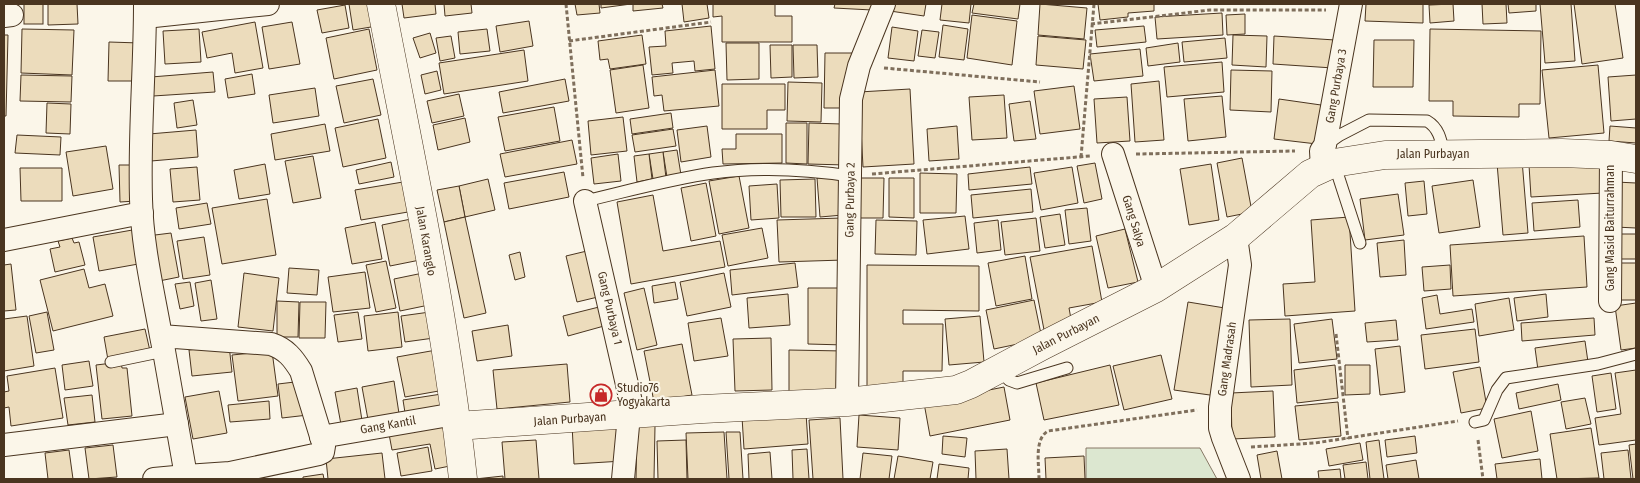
<svg xmlns="http://www.w3.org/2000/svg" width="1640" height="483" font-family="'Fira Sans Condensed',sans-serif">
  <rect width="100%" height="100%" fill="#fbf6e9"/>
  <!-- green -->
  <path fill="#dce7d0" stroke="#887966" d="M 1086,448 L 1200,448 L 1217,479 L 1086,479 Z"/>
  <!-- building -->
  <g fill="#ecdcbc" stroke="#4a3520">
    <rect x="24" y="4" width="19" height="20"/>
    <path d="M 48,4 L 77,4 L 78,24 L 48,25 Z"/>
    <path d="M 349,4 L 373,4 L 377,26 L 353,30 Z"/>
    <path d="M 402,4 L 435,4 L 436,14 L 404,18 Z"/>
    <path d="M 444,4 L 471,4 L 472,13 L 445,16 Z"/>
    <path d="M 575,4 L 599,4 L 600,13 L 577,15 Z"/>
    <path d="M 601,4 L 631,4 L 601,8 Z"/>
    <path d="M 633,4 L 662,4 L 663,8 L 633,11 Z"/>
    <path d="M 682,4 L 707,4 L 709,18 L 684,22 Z"/>
    <path d="M 713,4 L 775,4 L 775,16 L 792,16 L 792,42 L 722,42 L 722,16 L 713,17 Z"/>
    <path d="M 835,4 L 872,4 L 872,10 L 834,8 Z"/>
    <path d="M 891,4 L 926,4 L 924,16 L 890,11 Z"/>
    <path d="M 942,4 L 971,4 L 969,23 L 940,20 Z"/>
    <path d="M 974,4 L 1020,4 L 1018,19 L 972,13 Z"/>
    <path d="M 1040,4 L 1087,8 L 1084,39 L 1038,35 Z"/>
    <path d="M 1098,4 L 1154,4 L 1154,11 L 1128,13 L 1128,17 L 1100,20 Z"/>
    <path d="M 1366,4 L 1423,4 L 1423,23 L 1365,21 Z"/>
    <path d="M 1453,4 L 1454,21 L 1430,23 L 1429,5 Z"/>
    <path d="M 1482,4 L 1506,4 L 1507,23 L 1483,24 Z"/>
    <path d="M 1508,4 L 1536,4 L 1536,11 L 1509,13 Z"/>
    <path d="M 1540,4 L 1571,4 L 1575,61 L 1545,63 Z"/>
    <path d="M 1574,4 L 1615,4 L 1623,58 L 1582,64 Z"/>
    <path d="M 345,5 L 349,28 L 322,33 L 317,10 Z"/>
    <path d="M 1222,13 L 1223,35 L 1157,39 L 1155,17 Z"/>
    <path d="M 1245,14 L 1245,34 L 1227,35 L 1226,15 Z"/>
    <path d="M 972,15 L 1017,21 L 1012,65 L 967,58 Z"/>
    <path d="M 529,21 L 533,46 L 500,52 L 496,26 Z"/>
    <path d="M 255,22 L 263,68 L 235,73 L 232,53 L 207,58 L 202,32 Z"/>
    <path d="M 292,22 L 300,64 L 269,69 L 262,27 Z"/>
    <path d="M 943,25 L 968,29 L 964,60 L 939,57 Z"/>
    <path d="M 711,26 L 715,69 L 695,71 L 694,61 L 672,63 L 673,73 L 652,75 L 649,47 L 666,46 L 665,31 Z"/>
    <path d="M 1144,26 L 1146,42 L 1097,47 L 1095,30 Z"/>
    <path d="M 892,27 L 918,31 L 914,61 L 888,58 Z"/>
    <path d="M 22,29 L 74,30 L 72,75 L 21,73 Z"/>
    <path d="M 199,29 L 201,62 L 165,64 L 163,31 Z"/>
    <path d="M 369,29 L 377,70 L 334,79 L 326,38 Z"/>
    <path d="M 487,29 L 490,51 L 460,54 L 458,32 Z"/>
    <path d="M 1430,29 L 1541,31 L 1540,104 L 1519,104 L 1519,117 L 1453,116 L 1453,101 L 1429,101 Z"/>
    <path d="M 922,30 L 939,32 L 935,58 L 918,56 Z"/>
    <path d="M 430,33 L 436,53 L 420,58 L 413,38 Z"/>
    <path d="M 4,35 L 8,35 L 6,116 L 4,116 Z"/>
    <path d="M 642,35 L 646,64 L 610,69 L 608,59 L 600,60 L 598,41 Z"/>
    <path d="M 1233,35 L 1267,36 L 1266,67 L 1232,65 Z"/>
    <path d="M 451,36 L 455,58 L 440,61 L 436,38 Z"/>
    <path d="M 1038,36 L 1086,40 L 1083,69 L 1036,65 Z"/>
    <path d="M 1274,36 L 1335,40 L 1333,68 L 1273,64 Z"/>
    <path d="M 1225,38 L 1227,58 L 1184,62 L 1182,42 Z"/>
    <path d="M 1374,40 L 1414,40 L 1413,87 L 1373,87 Z"/>
    <path d="M 109,42 L 140,43 L 140,81 L 108,81 Z"/>
    <path d="M 726,43 L 759,43 L 759,79 L 727,80 Z"/>
    <path d="M 1178,43 L 1180,62 L 1148,66 L 1146,48 Z"/>
    <path d="M 770,45 L 792,45 L 792,77 L 771,78 Z"/>
    <path d="M 793,45 L 817,45 L 818,77 L 794,78 Z"/>
    <path d="M 1140,49 L 1143,76 L 1094,81 L 1090,54 Z"/>
    <path d="M 524,50 L 528,81 L 444,94 L 439,63 Z"/>
    <path d="M 825,53 L 854,53 L 845,108 L 824,108 Z"/>
    <path d="M 1222,62 L 1224,92 L 1167,97 L 1164,67 Z"/>
    <path d="M 643,65 L 649,108 L 616,113 L 610,70 Z"/>
    <path d="M 1598,65 L 1604,133 L 1549,138 L 1542,70 Z"/>
    <path d="M 715,70 L 719,106 L 664,111 L 662,95 L 654,96 L 652,77 Z"/>
    <path d="M 1231,70 L 1272,71 L 1271,112 L 1230,110 Z"/>
    <path d="M 437,71 L 441,90 L 425,94 L 421,75 Z"/>
    <path d="M 213,72 L 215,92 L 153,96 L 151,77 Z"/>
    <path d="M 252,74 L 255,94 L 228,98 L 225,79 Z"/>
    <path d="M 21,75 L 72,76 L 71,102 L 20,101 Z"/>
    <path d="M 1636,75 L 1636,119 L 1611,121 L 1608,77 Z"/>
    <path d="M 373,79 L 381,115 L 344,123 L 336,86 Z"/>
    <path d="M 565,79 L 569,101 L 503,113 L 499,92 Z"/>
    <path d="M 1159,81 L 1164,140 L 1135,142 L 1131,84 Z"/>
    <path d="M 788,82 L 822,83 L 821,122 L 787,121 Z"/>
    <path d="M 722,84 L 785,84 L 785,110 L 767,110 L 767,129 L 722,129 Z"/>
    <path d="M 1074,86 L 1080,129 L 1040,134 L 1034,91 Z"/>
    <path d="M 315,88 L 319,116 L 273,123 L 269,95 Z"/>
    <path d="M 910,89 L 914,164 L 863,167 L 859,92 Z"/>
    <path d="M 459,94 L 464,116 L 432,123 L 427,101 Z"/>
    <path d="M 1004,95 L 1007,138 L 972,140 L 969,97 Z"/>
    <path d="M 1222,96 L 1226,137 L 1188,141 L 1184,99 Z"/>
    <path d="M 1127,97 L 1130,141 L 1097,143 L 1094,99 Z"/>
    <path d="M 1279,99 L 1321,105 L 1317,144 L 1274,139 Z"/>
    <path d="M 193,100 L 197,125 L 177,128 L 174,103 Z"/>
    <path d="M 1030,101 L 1036,139 L 1014,141 L 1009,104 Z"/>
    <path d="M 47,103 L 71,104 L 70,134 L 46,133 Z"/>
    <path d="M 554,107 L 560,141 L 505,151 L 498,117 Z"/>
    <path d="M 671,113 L 673,128 L 632,134 L 630,119 Z"/>
    <path d="M 623,117 L 627,151 L 591,155 L 588,121 Z"/>
    <path d="M 465,118 L 470,142 L 438,150 L 433,125 Z"/>
    <path d="M 378,119 L 386,158 L 343,167 L 335,128 Z"/>
    <path d="M 786,123 L 807,123 L 807,164 L 786,163 Z"/>
    <path d="M 809,123 L 842,124 L 846,165 L 808,164 Z"/>
    <path d="M 325,124 L 330,151 L 275,160 L 271,134 Z"/>
    <path d="M 707,126 L 711,157 L 681,162 L 677,130 Z"/>
    <path d="M 957,126 L 959,159 L 929,161 L 927,129 Z"/>
    <path d="M 1610,126 L 1636,128 L 1636,143 L 1609,141 Z"/>
    <path d="M 673,129 L 676,146 L 635,152 L 632,135 Z"/>
    <path d="M 196,130 L 198,157 L 151,161 L 149,134 Z"/>
    <path d="M 736,134 L 782,134 L 782,163 L 723,164 L 722,149 L 736,149 Z"/>
    <path d="M 17,135 L 61,137 L 60,155 L 15,153 Z"/>
    <path d="M 572,140 L 577,164 L 505,177 L 500,154 Z"/>
    <path d="M 106,146 L 113,189 L 73,196 L 66,152 Z"/>
    <path d="M 677,150 L 681,175 L 667,177 L 663,152 Z"/>
    <path d="M 663,152 L 666,178 L 653,179 L 649,154 Z"/>
    <path d="M 618,154 L 621,181 L 594,184 L 591,158 Z"/>
    <path d="M 649,154 L 652,179 L 637,182 L 634,156 Z"/>
    <path d="M 313,156 L 321,198 L 293,203 L 285,161 Z"/>
    <path d="M 1242,158 L 1252,212 L 1227,217 L 1217,163 Z"/>
    <path d="M 1522,160 L 1528,233 L 1503,235 L 1497,163 Z"/>
    <path d="M 1602,161 L 1603,193 L 1531,197 L 1529,165 Z"/>
    <path d="M 391,162 L 394,177 L 359,184 L 356,170 Z"/>
    <path d="M 1095,163 L 1102,199 L 1084,203 L 1077,166 Z"/>
    <path d="M 265,164 L 270,194 L 239,199 L 234,170 Z"/>
    <path d="M 1211,164 L 1219,220 L 1189,225 L 1180,169 Z"/>
    <path d="M 119,165 L 136,165 L 136,201 L 120,202 Z"/>
    <path d="M 197,167 L 200,200 L 173,202 L 170,169 Z"/>
    <path d="M 1030,167 L 1032,184 L 969,190 L 968,174 Z"/>
    <path d="M 1072,167 L 1078,203 L 1041,210 L 1034,173 Z"/>
    <path d="M 20,168 L 62,168 L 62,201 L 21,201 Z"/>
    <path d="M 564,172 L 569,197 L 509,209 L 504,183 Z"/>
    <path d="M 920,173 L 957,174 L 956,213 L 920,213 Z"/>
    <path d="M 739,176 L 749,228 L 719,234 L 709,181 Z"/>
    <path d="M 840,177 L 843,215 L 820,217 L 817,178 Z"/>
    <path d="M 854,178 L 884,178 L 883,218 L 854,218 Z"/>
    <path d="M 889,178 L 914,178 L 914,218 L 889,217 Z"/>
    <path d="M 488,179 L 495,210 L 465,217 L 459,186 Z"/>
    <path d="M 815,179 L 816,217 L 781,217 L 780,180 Z"/>
    <path d="M 1473,180 L 1480,227 L 1439,233 L 1432,186 Z"/>
    <path d="M 1424,181 L 1427,214 L 1408,216 L 1405,183 Z"/>
    <path d="M 403,182 L 408,212 L 361,220 L 355,190 Z"/>
    <path d="M 1616,182 L 1636,183 L 1636,228 L 1615,227 Z"/>
    <path d="M 706,183 L 716,236 L 691,241 L 681,188 Z"/>
    <path d="M 777,184 L 779,218 L 751,220 L 749,186 Z"/>
    <path d="M 459,186 L 465,217 L 444,222 L 437,190 Z"/>
    <path d="M 1031,189 L 1033,212 L 973,218 L 971,195 Z"/>
    <path d="M 1398,194 L 1404,235 L 1365,240 L 1360,199 Z"/>
    <path d="M 653,195 L 663,251 L 720,241 L 725,267 L 631,284 L 617,202 Z"/>
    <path d="M 267,199 L 276,255 L 222,264 L 212,208 Z"/>
    <path d="M 1578,200 L 1580,227 L 1534,231 L 1532,203 Z"/>
    <path d="M 207,203 L 211,224 L 179,229 L 176,208 Z"/>
    <path d="M 1087,208 L 1091,241 L 1069,244 L 1065,210 Z"/>
    <path d="M 1060,214 L 1065,245 L 1045,248 L 1040,217 Z"/>
    <path d="M 965,216 L 969,249 L 927,254 L 923,220 Z"/>
    <path d="M 465,217 L 486,313 L 464,318 L 444,222 Z"/>
    <path d="M 1349,217 L 1355,311 L 1285,316 L 1283,284 L 1315,282 L 1311,220 Z"/>
    <path d="M 842,218 L 844,260 L 779,262 L 777,220 Z"/>
    <path d="M 1036,218 L 1040,251 L 1005,255 L 1001,222 Z"/>
    <path d="M 411,219 L 420,260 L 390,266 L 382,225 Z"/>
    <path d="M 876,220 L 917,221 L 916,255 L 875,254 Z"/>
    <path d="M 998,220 L 1001,250 L 977,253 L 974,223 Z"/>
    <path d="M 375,222 L 382,259 L 352,264 L 345,228 Z"/>
    <path d="M 762,228 L 768,258 L 728,266 L 722,235 Z"/>
    <path d="M 138,229 L 144,263 L 99,271 L 93,237 Z"/>
    <path d="M 1125,229 L 1138,282 L 1108,288 L 1096,236 Z"/>
    <path d="M 171,233 L 179,277 L 154,282 L 147,236 Z"/>
    <path d="M 1618,234 L 1636,234 L 1636,259 L 1619,259 Z"/>
    <path d="M 1584,236 L 1587,287 L 1453,296 L 1450,245 Z"/>
    <path d="M 204,237 L 210,275 L 183,279 L 177,241 Z"/>
    <path d="M 72,238 L 74,243 L 79,242 L 85,265 L 55,272 L 50,249 L 60,247 L 58,241 Z"/>
    <path d="M 1404,240 L 1406,275 L 1380,277 L 1377,243 Z"/>
    <path d="M 1092,246 L 1102,302 L 1069,308 L 1073,330 L 1045,335 L 1030,257 Z"/>
    <path d="M 591,250 L 602,296 L 577,302 L 566,256 Z"/>
    <path d="M 520,252 L 525,277 L 515,280 L 509,255 Z"/>
    <path d="M 1025,256 L 1032,299 L 996,306 L 988,263 Z"/>
    <path d="M 386,261 L 396,308 L 376,312 L 366,265 Z"/>
    <path d="M 795,263 L 798,287 L 732,295 L 730,270 Z"/>
    <path d="M 1620,263 L 1636,263 L 1636,300 L 1621,300 Z"/>
    <path d="M 11,264 L 16,310 L 4,311 L 4,265 Z"/>
    <path d="M 867,265 L 979,266 L 979,311 L 903,310 L 903,324 L 943,324 L 942,371 L 903,371 L 903,395 L 867,395 Z"/>
    <path d="M 1450,265 L 1451,289 L 1424,291 L 1422,267 Z"/>
    <path d="M 289,268 L 319,270 L 317,295 L 287,293 Z"/>
    <path d="M 84,269 L 89,288 L 105,284 L 113,316 L 53,331 L 40,280 Z"/>
    <path d="M 365,272 L 370,308 L 333,312 L 328,277 Z"/>
    <path d="M 244,273 L 279,278 L 273,331 L 238,327 Z"/>
    <path d="M 423,273 L 429,305 L 400,311 L 394,279 Z"/>
    <path d="M 724,273 L 731,307 L 687,316 L 680,282 Z"/>
    <path d="M 211,280 L 217,319 L 201,321 L 195,283 Z"/>
    <path d="M 190,282 L 194,306 L 180,309 L 175,284 Z"/>
    <path d="M 675,282 L 678,299 L 654,303 L 652,286 Z"/>
    <path d="M 644,288 L 657,345 L 637,350 L 624,293 Z"/>
    <path d="M 808,288 L 842,288 L 845,345 L 808,344 Z"/>
    <path d="M 788,294 L 790,325 L 749,328 L 747,298 Z"/>
    <path d="M 1546,294 L 1548,317 L 1517,321 L 1514,298 Z"/>
    <path d="M 1437,295 L 1440,314 L 1472,309 L 1474,322 L 1426,329 L 1422,298 Z"/>
    <path d="M 1509,298 L 1514,330 L 1479,336 L 1475,304 Z"/>
    <path d="M 1034,300 L 1042,339 L 994,349 L 986,310 Z"/>
    <path d="M 277,301 L 299,302 L 298,337 L 277,337 Z"/>
    <path d="M 300,302 L 326,302 L 325,338 L 299,338 Z"/>
    <path d="M 1188,302 L 1231,309 L 1217,396 L 1174,390 Z"/>
    <path d="M 1636,303 L 1636,348 L 1621,350 L 1615,306 Z"/>
    <path d="M 599,307 L 604,326 L 568,336 L 563,316 Z"/>
    <path d="M 47,312 L 54,350 L 36,353 L 29,316 Z"/>
    <path d="M 358,312 L 362,339 L 338,342 L 334,315 Z"/>
    <path d="M 398,312 L 402,347 L 368,351 L 364,316 Z"/>
    <path d="M 430,312 L 434,338 L 405,342 L 401,316 Z"/>
    <path d="M 27,316 L 34,366 L 4,371 L 4,319 Z"/>
    <path d="M 980,316 L 984,362 L 949,365 L 945,319 Z"/>
    <path d="M 721,318 L 728,356 L 694,361 L 688,323 Z"/>
    <path d="M 1594,318 L 1595,335 L 1522,341 L 1521,323 Z"/>
    <path d="M 1290,319 L 1292,385 L 1251,387 L 1249,320 Z"/>
    <path d="M 1332,319 L 1337,359 L 1299,363 L 1294,324 Z"/>
    <path d="M 1396,320 L 1398,340 L 1367,342 L 1365,323 Z"/>
    <path d="M 508,325 L 512,356 L 477,361 L 472,331 Z"/>
    <path d="M 145,329 L 150,351 L 108,360 L 104,337 Z"/>
    <path d="M 1475,329 L 1479,362 L 1425,369 L 1421,335 Z"/>
    <path d="M 771,338 L 772,390 L 735,391 L 733,339 Z"/>
    <path d="M 1585,341 L 1588,362 L 1538,370 L 1535,348 Z"/>
    <path d="M 682,344 L 692,395 L 654,402 L 644,351 Z"/>
    <path d="M 229,345 L 232,372 L 192,376 L 189,350 Z"/>
    <path d="M 1400,346 L 1405,392 L 1380,395 L 1375,349 Z"/>
    <path d="M 442,349 L 450,389 L 405,397 L 397,357 Z"/>
    <path d="M 789,350 L 844,351 L 844,393 L 789,393 Z"/>
    <path d="M 272,351 L 278,396 L 238,401 L 232,355 Z"/>
    <path d="M 1161,355 L 1172,399 L 1124,410 L 1113,366 Z"/>
    <path d="M 89,361 L 93,386 L 65,390 L 62,365 Z"/>
    <path d="M 121,362 L 122,368 L 127,368 L 132,416 L 102,419 L 96,365 Z"/>
    <path d="M 567,364 L 570,402 L 497,409 L 493,370 Z"/>
    <path d="M 1110,365 L 1119,405 L 1044,420 L 1036,383 Z"/>
    <path d="M 1335,365 L 1338,398 L 1297,403 L 1294,370 Z"/>
    <path d="M 1345,365 L 1370,365 L 1370,394 L 1345,395 Z"/>
    <path d="M 1480,367 L 1487,408 L 1461,413 L 1453,372 Z"/>
    <path d="M 55,368 L 63,418 L 11,426 L 9,407 L 4,408 L 4,392 L 9,391 L 7,376 Z"/>
    <path d="M 1636,370 L 1636,440 L 1599,445 L 1595,418 L 1621,414 L 1615,373 Z"/>
    <path d="M 1611,373 L 1616,409 L 1597,412 L 1592,376 Z"/>
    <path d="M 303,381 L 308,415 L 282,418 L 278,384 Z"/>
    <path d="M 394,381 L 400,420 L 369,425 L 362,387 Z"/>
    <path d="M 1558,384 L 1561,400 L 1519,409 L 1516,393 Z"/>
    <path d="M 1004,387 L 1010,420 L 930,436 L 924,403 Z"/>
    <path d="M 357,388 L 363,427 L 342,430 L 335,392 Z"/>
    <path d="M 219,391 L 227,433 L 193,439 L 185,397 Z"/>
    <path d="M 1273,391 L 1275,437 L 1232,439 L 1231,393 Z"/>
    <path d="M 448,393 L 451,412 L 406,419 L 403,400 Z"/>
    <path d="M 92,395 L 95,422 L 68,425 L 64,398 Z"/>
    <path d="M 1585,398 L 1591,424 L 1566,429 L 1561,402 Z"/>
    <path d="M 269,401 L 270,419 L 230,422 L 228,405 Z"/>
    <path d="M 1338,402 L 1341,436 L 1299,440 L 1295,406 Z"/>
    <path d="M 1531,411 L 1538,451 L 1502,458 L 1494,419 Z"/>
    <path d="M 806,413 L 808,444 L 744,449 L 742,417 Z"/>
    <path d="M 859,415 L 900,418 L 898,450 L 857,447 Z"/>
    <path d="M 840,418 L 843,479 L 813,479 L 809,420 Z"/>
    <path d="M 621,422 L 623,461 L 574,464 L 572,424 Z"/>
    <path d="M 453,423 L 460,464 L 435,469 L 430,444 L 392,450 L 389,434 Z"/>
    <path d="M 637,426 L 655,426 L 654,479 L 636,479 Z"/>
    <path d="M 1591,428 L 1599,478 L 1557,479 L 1550,434 Z"/>
    <path d="M 724,432 L 727,479 L 688,479 L 686,433 Z"/>
    <path d="M 726,432 L 740,432 L 743,479 L 729,479 Z"/>
    <path d="M 943,436 L 967,438 L 965,457 L 942,454 Z"/>
    <path d="M 1415,436 L 1417,453 L 1387,457 L 1385,440 Z"/>
    <path d="M 536,440 L 539,479 L 505,479 L 502,442 Z"/>
    <path d="M 686,440 L 687,479 L 658,479 L 657,441 Z"/>
    <path d="M 1379,440 L 1384,479 L 1370,479 L 1366,442 Z"/>
    <path d="M 1360,443 L 1363,460 L 1329,466 L 1326,449 Z"/>
    <path d="M 1636,444 L 1636,479 L 1633,479 L 1629,445 Z"/>
    <path d="M 113,445 L 117,477 L 89,479 L 85,448 Z"/>
    <path d="M 428,447 L 432,471 L 401,476 L 397,453 Z"/>
    <path d="M 807,449 L 809,479 L 793,479 L 792,450 Z"/>
    <path d="M 1007,449 L 1009,479 L 976,479 L 975,451 Z"/>
    <path d="M 69,450 L 73,479 L 48,479 L 45,453 Z"/>
    <path d="M 1628,450 L 1631,479 L 1604,479 L 1601,453 Z"/>
    <path d="M 1277,451 L 1282,479 L 1261,479 L 1257,455 Z"/>
    <path d="M 770,452 L 772,479 L 749,479 L 748,454 Z"/>
    <path d="M 382,453 L 385,479 L 328,479 L 326,459 Z"/>
    <path d="M 863,453 L 892,456 L 889,479 L 860,479 Z"/>
    <path d="M 898,456 L 933,462 L 930,479 L 894,479 Z"/>
    <path d="M 1084,456 L 1085,479 L 1046,479 L 1045,458 Z"/>
    <path d="M 1540,459 L 1542,479 L 1497,479 L 1495,464 Z"/>
    <path d="M 1416,460 L 1419,479 L 1388,479 L 1386,465 Z"/>
    <path d="M 1366,462 L 1368,479 L 1345,479 L 1343,465 Z"/>
    <path d="M 939,464 L 969,468 L 968,479 L 937,479 Z"/>
    <path d="M 1340,469 L 1341,479 L 1319,479 L 1318,471 Z"/>
    <path d="M 323,474 L 324,479 L 303,479 L 303,477 Z"/>
    <path d="M 503,476 L 503,479 L 475,479 Z"/>
  </g>
  <g fill="none" stroke-linecap="round" stroke-linejoin="round">
    <!-- service casing -->
    <g stroke="#4a3520" stroke-width="13">
      <g id="service">
        <path d="M 1327,144 L 1340,135 L 1369,120 L 1427,121 C 1439,128 1441,140 1444,154"/>
        <path d="M 1334,163 L 1360,243"/>
        <path d="M 585,201 C 628,191 670,179 713,173 C 758,167 805,169 850,176"/>
        <path d="M 111,362 L 164,351"/>
        <path d="M 999,369 L 1009,380 L 1017,383 L 1067,368"/>
        <path d="M 1475,422 L 1484,420 L 1497,390 L 1506,378 L 1598,364 L 1636,354"/>
      </g>
    </g>
    <!-- minor casing -->
    <g stroke="#4a3520" stroke-width="24">
      <g id="minor">
        <path d="M 145,4 C 145,69 139,134 141,199 C 142,245 153,291 161,336 L 164,351 L 186,476 L 230,473 L 319,454 L 323,452 L 324,446 L 301,371 C 293,358 286,349 271,344 L 161,336"/>
        <path d="M 4,16 L 12,15"/>
        <path d="M 145,17 L 268,4"/>
        <path d="M 1113,154 L 1156,288"/>
        <path d="M 1322,168 L 1321,151 L 1325,145 L 1351,4"/>
        <path d="M 585,201 L 634,415"/>
        <path d="M 1236,237 L 1240,265 L 1220,407 L 1220,428 L 1223,438 L 1239,479"/>
        <path d="M 4,240 L 142,213"/>
        <path d="M 1610,301 L 1611,155"/>
        <path d="M 847,402 L 851,99 L 859,66 L 884,4"/>
        <path d="M 321,437 L 455,414"/>
        <path d="M 4,445 L 177,424"/>
        <path d="M 154,479 L 186,476"/>
        <path d="M 623,479 L 629,415"/>
      </g>
    </g>
    <!-- tertiary casing -->
    <g stroke="#4a3520" stroke-width="29">
      <g id="tertiary">
        <path d="M 381,4 C 411,161 446,319 463,479"/>
        <path d="M 457,426 L 703,409 L 847,402 L 956,390 L 971,384 L 1042,346 L 1156,288 L 1236,237 L 1310,174 L 1334,163 L 1385,155 L 1562,153 L 1611,155 L 1636,159"/>
      </g>
    </g>
    <!-- path -->
    <g stroke="#7f6f5c" stroke-width="3" stroke-dasharray="4 2.5" stroke-linecap="butt">
      <path d="M 566,4 L 583,178"/>
      <path d="M 1091,24 L 1210,10 L 1326,10"/>
      <path d="M 569,41 L 711,22"/>
      <path d="M 884,68 L 1040,82"/>
      <path d="M 1136,154 L 1295,151"/>
      <path d="M 1081,157 L 1094,4"/>
      <path d="M 872,174 L 1090,156"/>
      <path d="M 1336,334 L 1348,439"/>
      <path d="M 1478,440 L 1483,479"/>
      <path d="M 1251,447 L 1315,443 L 1458,421"/>
      <path d="M 1039,479 C 1039,464 1034,439 1048,431 L 1197,410"/>
    </g>
    <!-- service -->
    <use href="#service" stroke="#fbf6e9" stroke-width="11"/>
    <!-- minor -->
    <use href="#minor" stroke="#fbf6e9" stroke-width="22"/>
    <!-- tertiary -->
    <use href="#tertiary" stroke="#fbf6e9" stroke-width="28"/>
  </g>
  <!-- icons -->
  <defs>
    <g id="shop-ring" transform="scale(1.125)"><circle r="9.5" fill="#fbf6e9" stroke="#c62828" stroke-width="1.5"/><path d="M-5-2.5h2.3a2.7 3.5 0 0 1 5.4 0H5L5.5 6h-11ZM-1.5-2.5h3a1.5 2.3 0 0 0-3 0Z" fill="#c62828"/></g>
  </defs>
  <g fill-rule="evenodd">
    <use href="#shop-ring" x="601" y="395"/>
  </g>
  <g text-anchor="middle" stroke-width="4" stroke-linejoin="round" paint-order="stroke">
    <!-- street labels -->
    <g font-size="12" fill="#4a3520" stroke="#fbf6e9">
      <text transform="translate(1336 86) rotate(-80)" y="4">Gang Purbaya 3</text>
      <text x="1433" y="158">Jalan Purbayan</text>
      <text transform="translate(850 200) rotate(-89)" y="4">Gang Purbaya 2</text>
      <text transform="translate(1134 221) rotate(73)" y="4">Gang Salya</text>
      <text transform="translate(1610 228) rotate(-90)" y="4">Gang Masid Baiturrahman</text>
      <text transform="translate(426 241) rotate(80)" y="4">Jalan Karanglo</text>
      <text transform="translate(610 308) rotate(77)" y="4">Gang Purbaya 1</text>
      <text transform="translate(1066 334) rotate(-27)" y="4">Jalan Purbayan</text>
      <text transform="translate(1227 359) rotate(-82)" y="4">Gang Madrasah</text>
      <text transform="translate(570 419) rotate(-4)" y="4">Jalan Purbayan</text>
      <text transform="translate(388 425) rotate(-10)" y="4">Gang Kantil</text>
    </g>
    <!-- poi labels -->
    <g font-size="12" fill="#4a3520" stroke="#fbf6e9" text-anchor="start">
      <text x="617" y="392">Studio76<tspan x="617" dy="14">Yogyakarta</tspan></text>
    </g>
  </g>
  <!-- border -->
  <rect width="1640" height="483" fill="none" stroke="#4a3520" stroke-width="10"/>
</svg>
